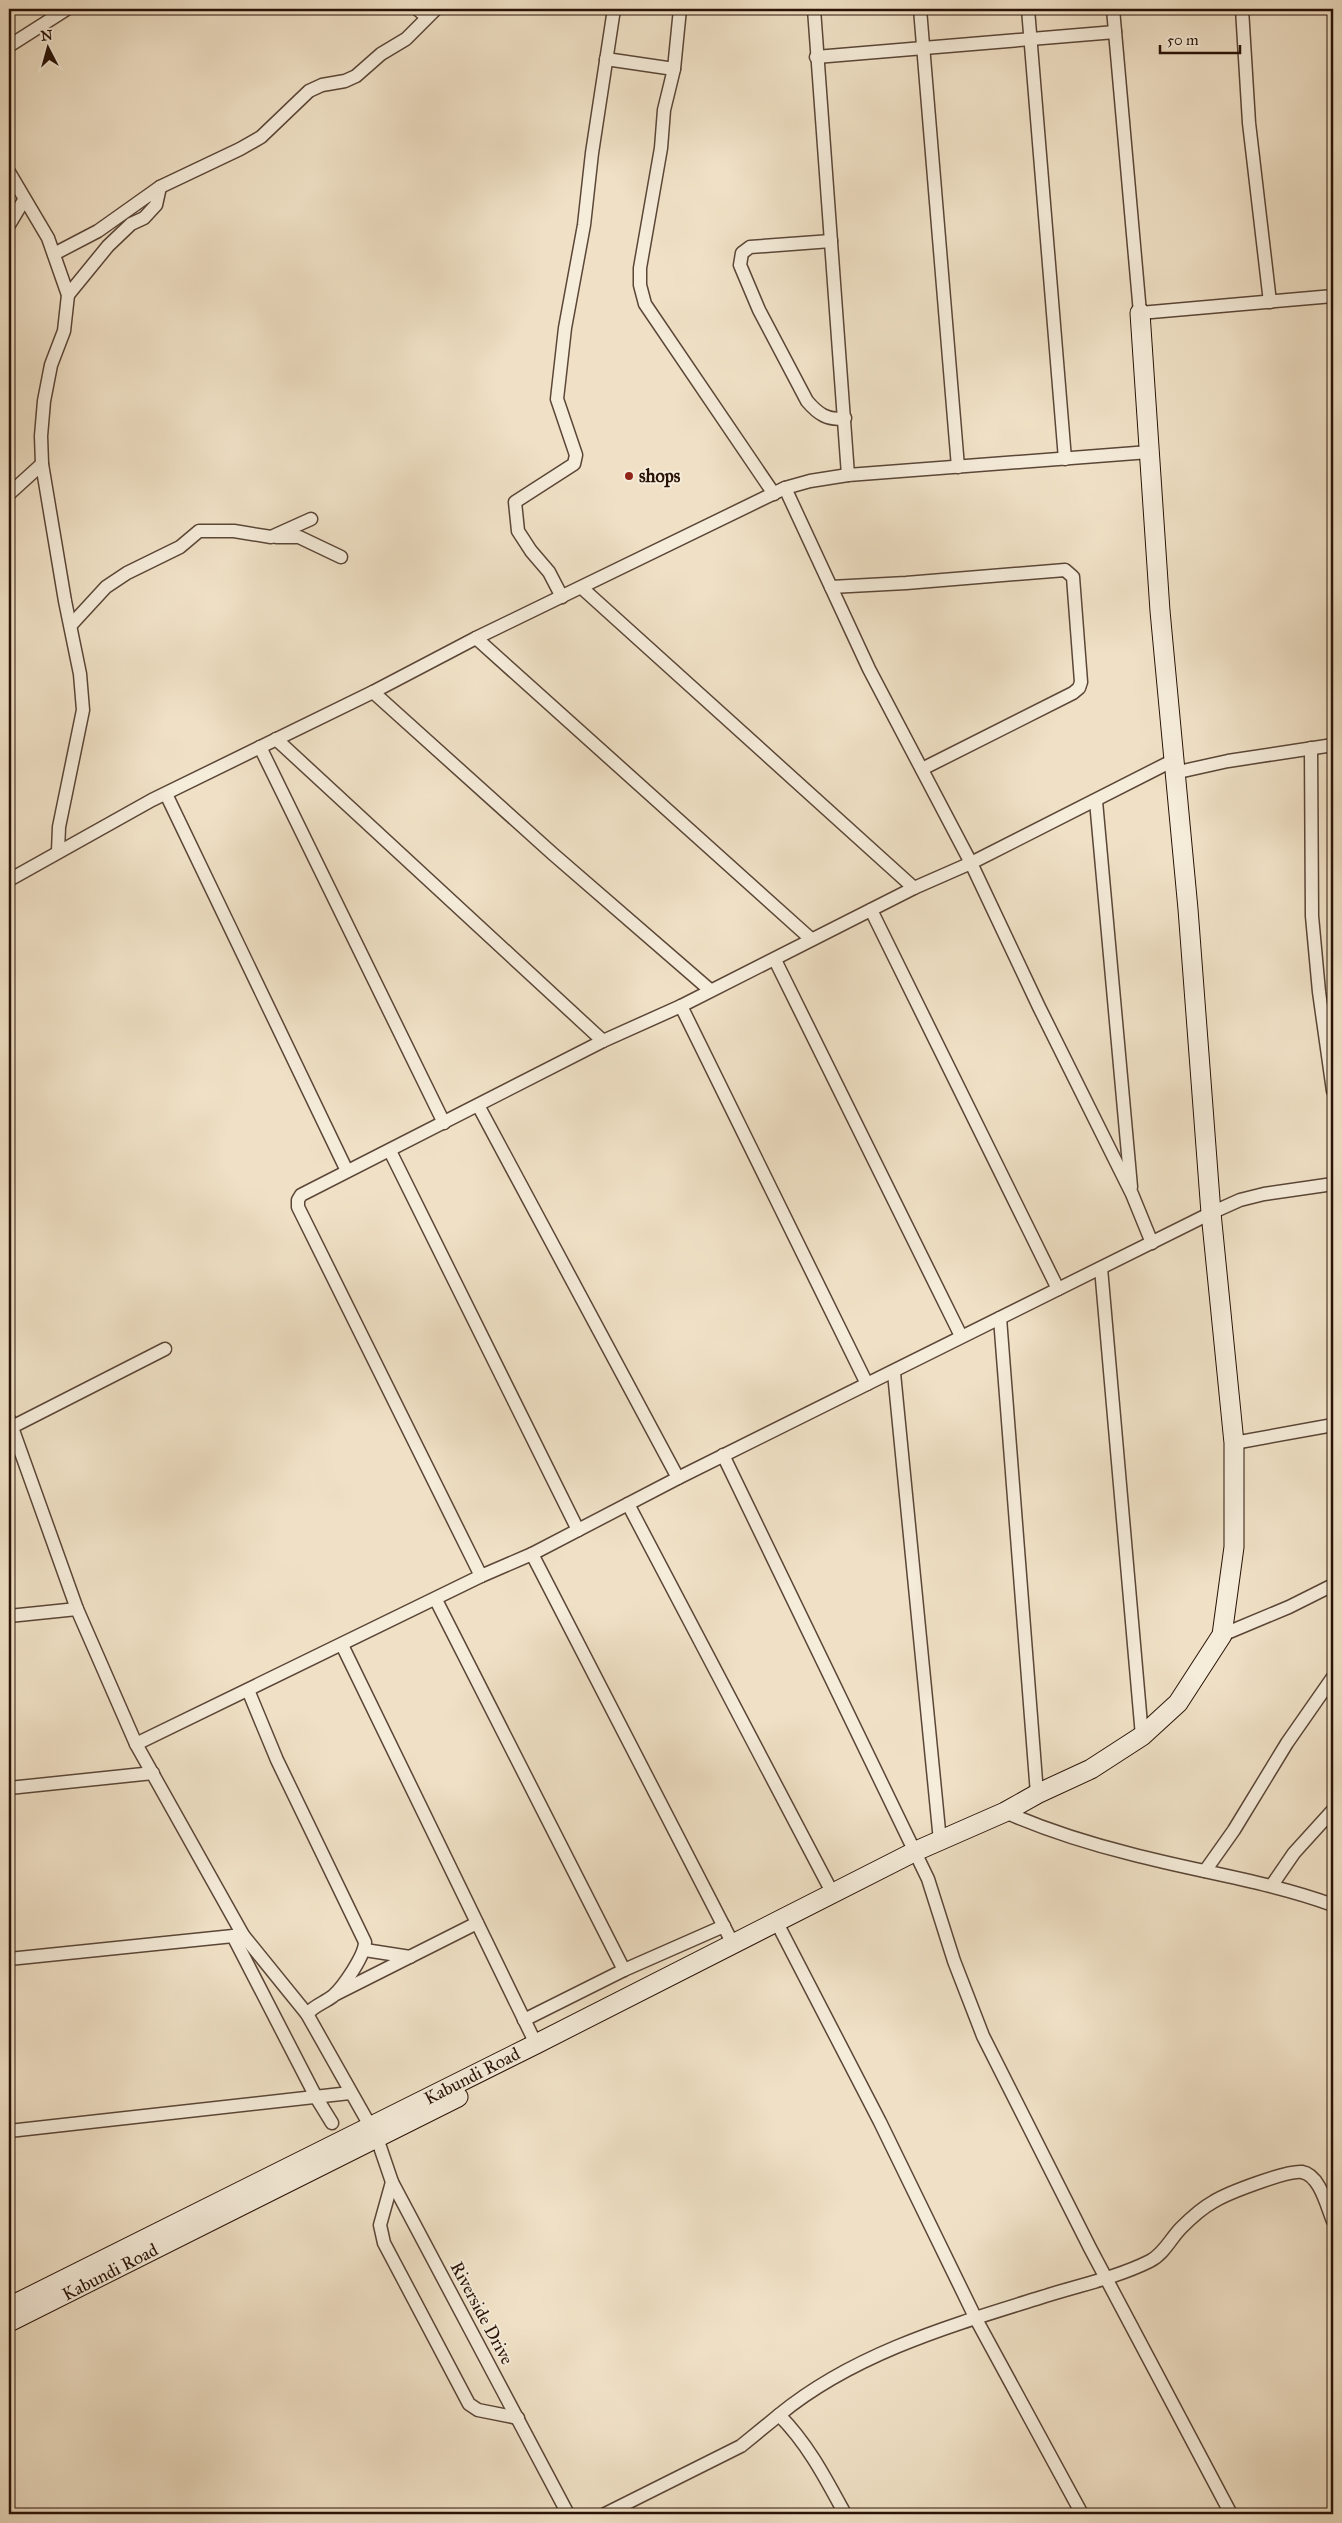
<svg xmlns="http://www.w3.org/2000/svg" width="1342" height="2523" font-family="'IM FELL Great Primer',serif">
  <rect width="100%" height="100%" fill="#f0e1c6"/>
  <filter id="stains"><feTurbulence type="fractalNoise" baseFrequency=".004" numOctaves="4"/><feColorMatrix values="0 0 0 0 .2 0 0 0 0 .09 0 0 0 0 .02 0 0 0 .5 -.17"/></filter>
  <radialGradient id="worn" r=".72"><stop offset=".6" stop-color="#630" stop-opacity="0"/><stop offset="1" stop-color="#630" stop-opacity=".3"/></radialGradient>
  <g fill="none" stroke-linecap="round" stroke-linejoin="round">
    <!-- street casing -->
    <g stroke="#5b4637" stroke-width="15">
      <g id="street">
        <path d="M 417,9 L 427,17"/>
        <path d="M 680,9 L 674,69 L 664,110 L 661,148 L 640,268 L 640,285 L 645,304 L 774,494"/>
        <path d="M 814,9 L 848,475"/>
        <path d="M 920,9 L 958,467"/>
        <path d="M 1028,9 L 1065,459"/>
        <path d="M 1113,9 L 1140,313 L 1333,296"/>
        <path d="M 1242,9 L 1249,123 L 1270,302"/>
        <path d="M 9,46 L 67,9"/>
        <path d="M 816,57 L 1115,32"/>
        <path d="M 606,59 L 674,69"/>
        <path d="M 9,172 L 48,238 L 68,295 L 64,331 L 51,365 L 44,401 L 41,436 L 42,464 L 65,601 L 80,674 L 83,710 L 59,827 L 58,851"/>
        <path d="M 9,225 L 24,200"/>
        <path d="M 831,241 L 750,247 L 742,253 L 740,265 L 759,310 L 807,401 C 818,414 828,421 845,418"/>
        <path d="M 54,254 L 98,231 L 160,187 L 240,149 L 261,137 L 309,91 L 322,85 L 345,81 L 356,76 L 381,54 L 406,39 L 436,9"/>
        <path d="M 68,295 L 108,246 L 131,224 L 144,218 L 156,205 L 160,187"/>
        <path d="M 785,488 L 869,669 L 971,863 L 1039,1007 L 1132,1194 L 1152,1243"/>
        <path d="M 9,494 L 42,464"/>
        <path d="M 276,537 L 299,537 L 341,557"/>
        <path d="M 831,587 L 906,583 L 1065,570 L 1073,577 L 1081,682 L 1079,688 L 1073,693 L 922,769"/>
        <path d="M 582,588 L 914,888"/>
        <path d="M 562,597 L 549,572 L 531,551 L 518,531 L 515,502 L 574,464 L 576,455 L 557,399 L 565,328 L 584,225 L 592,153 L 614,9"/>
        <path d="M 71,625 L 106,587 L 127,573 L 180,547 L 199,531 L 234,531 L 271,537 L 311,519"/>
        <path d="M 476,638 L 811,939"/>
        <path d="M 373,692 L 553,854 L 710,990"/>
        <path d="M 276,739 L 603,1041"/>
        <path d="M 260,747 L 444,1123"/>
        <path d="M 1311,748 L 1312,916 L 1319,992 L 1333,1091"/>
        <path d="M 1174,773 L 1228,761 L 1333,745"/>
        <path d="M 166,794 L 347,1171"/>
        <path d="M 1096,801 L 1131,1187"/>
        <path d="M 9,880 L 152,800 L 373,692 L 476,638 L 785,488 L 810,481 L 848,475 L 1149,452"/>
        <path d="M 871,910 L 1058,1289"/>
        <path d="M 775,960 L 961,1336"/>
        <path d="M 681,1006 L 867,1384"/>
        <path d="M 479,1107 L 678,1478"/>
        <path d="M 390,1151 L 578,1530"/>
        <path d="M 1101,1268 L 1142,1736"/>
        <path d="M 1000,1318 L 1037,1794"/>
        <path d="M 894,1373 L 940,1841"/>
        <path d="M 9,1419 L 77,1609 L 136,1744 L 243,1935 L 307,2014 L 377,2138 L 392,2182 L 568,2514"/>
        <path d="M 12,1427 L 165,1349"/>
        <path d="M 1234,1443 L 1333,1425"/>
        <path d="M 723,1455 L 928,1879 L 954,1961 L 983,2036 L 1090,2248 L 1231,2514"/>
        <path d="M 628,1504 L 833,1894"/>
        <path d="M 532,1554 L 733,1944"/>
        <path d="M 481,1576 L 298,1207 L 298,1200 L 301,1195 L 603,1041 L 681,1006 L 914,888 L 971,863 L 1174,760"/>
        <path d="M 436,1600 L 624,1970"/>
        <path d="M 9,1616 L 77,1609"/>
        <path d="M 1222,1635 L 1289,1607 L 1333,1585"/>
        <path d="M 342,1645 L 536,2044"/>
        <path d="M 248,1690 L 277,1760 L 365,1942 C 365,1955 344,1986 333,1996 C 324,2003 315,2005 307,2014"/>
        <path d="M 136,1744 L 481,1576 L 532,1554 L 678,1478 L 1211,1213 L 1240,1200 L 1264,1194 L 1333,1184"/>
        <path d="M 9,1788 L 153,1773"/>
        <path d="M 1005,1812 C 1046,1830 1087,1843 1131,1854 C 1199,1872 1267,1881 1333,1905"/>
        <path d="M 1205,1871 L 1234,1830 L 1287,1743 L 1333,1677"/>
        <path d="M 1272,1885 L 1294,1853 L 1333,1810"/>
        <path d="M 776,1921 L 880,2122 L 976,2319 L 1082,2514"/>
        <path d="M 233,1936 L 316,2097 L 332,2123"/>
        <path d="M 365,1950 L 410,1957"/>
        <path d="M 9,1959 L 243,1935"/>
        <path d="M 336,1994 L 477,1923"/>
        <path d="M 524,2020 L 624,1970 L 724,1926"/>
        <path d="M 9,2131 L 350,2093"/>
        <path d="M 392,2182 L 380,2225 L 384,2243 L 469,2404 L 478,2410 L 518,2418"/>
        <path d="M 605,2514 L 741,2446 L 779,2415"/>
        <path d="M 845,2514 C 826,2479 808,2444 779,2415 C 853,2354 949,2326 1039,2298 C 1076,2286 1116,2278 1150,2261 C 1164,2254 1171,2238 1181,2228 C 1190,2219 1202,2208 1213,2202 C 1227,2193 1288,2170 1302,2172 C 1320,2175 1327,2207 1333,2221"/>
      </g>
    </g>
    <!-- secondary casing -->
    <g stroke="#291307" stroke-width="21">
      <g id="secondary">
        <path d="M 9,2307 L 536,2044 L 916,1851 L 1005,1812 L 1037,1794 L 1091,1769 L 1142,1736 L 1178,1703 L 1222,1635 L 1234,1547 L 1234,1443 L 1211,1213 L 1188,909 L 1160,611 L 1140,313"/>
        <path d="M 9,2322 L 458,2097"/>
      </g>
    </g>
    <!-- street -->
    <use href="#street" stroke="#f5ecda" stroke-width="12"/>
    <!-- secondary -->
    <use href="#secondary" stroke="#f5ecda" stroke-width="19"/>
  </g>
  <!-- markers -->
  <circle fill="#8f2418" stroke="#f5ecda" stroke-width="2" cx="629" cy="476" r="5"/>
  <g text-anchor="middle" stroke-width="4" stroke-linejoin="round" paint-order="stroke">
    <!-- poi labels -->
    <g font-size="18" font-weight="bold" fill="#291307" stroke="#f5ecda" text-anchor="start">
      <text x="639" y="482">shops</text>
    </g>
    <!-- street labels -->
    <g font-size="18" fill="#291307" stroke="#f5ecda">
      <text transform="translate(472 2076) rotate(-27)" y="6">Kabundi Road</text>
      <text transform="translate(110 2272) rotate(-27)" y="6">Kabundi Road</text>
      <text transform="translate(482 2313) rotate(62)" y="6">Riverside Drive</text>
    </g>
  </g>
  <!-- margin -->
  <rect width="1342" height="2523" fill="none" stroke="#f0e1c6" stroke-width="30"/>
  <rect x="10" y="10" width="1322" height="2503" fill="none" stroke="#291307" stroke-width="2.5"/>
  <rect x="15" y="15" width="1312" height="2493" fill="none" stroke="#291307"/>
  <!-- north arrow -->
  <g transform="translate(48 48) rotate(354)" stroke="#f5ecda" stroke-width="4" paint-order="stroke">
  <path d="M0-4L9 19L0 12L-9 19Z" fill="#291307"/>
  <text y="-8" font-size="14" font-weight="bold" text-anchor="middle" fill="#291307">N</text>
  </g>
  <!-- scale -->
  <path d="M1160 45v8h80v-8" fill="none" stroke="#291307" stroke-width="2.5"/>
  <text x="1167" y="45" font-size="15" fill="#291307" stroke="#f5ecda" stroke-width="4" paint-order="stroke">50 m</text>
  <rect width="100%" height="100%" filter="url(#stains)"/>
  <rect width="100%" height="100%" fill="url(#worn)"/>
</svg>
